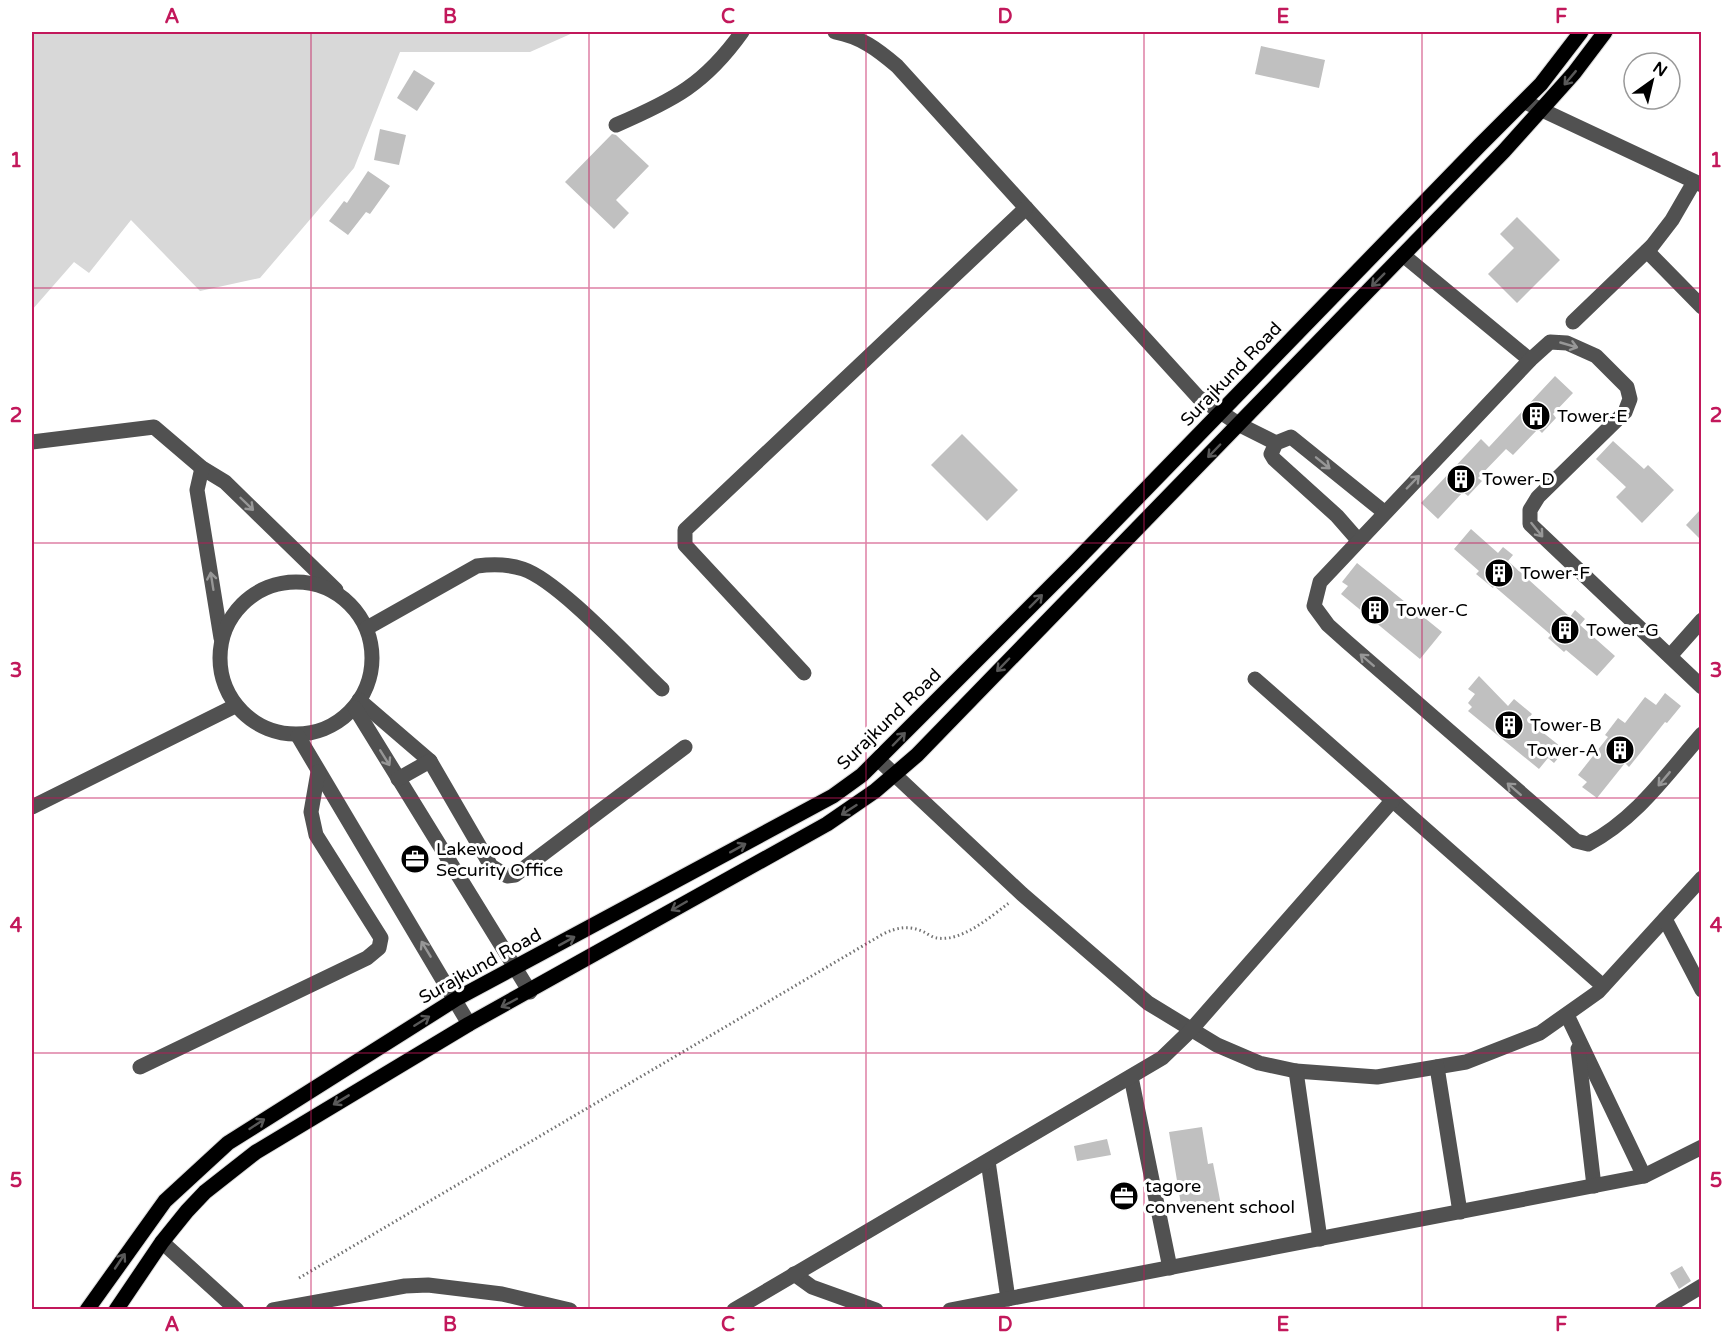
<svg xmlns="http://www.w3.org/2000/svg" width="1733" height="1341" font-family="'Varela Round',sans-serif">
  <rect width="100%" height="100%" fill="#fff"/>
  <!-- green -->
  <path fill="#d8d8d8" d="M 32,32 L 575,32 L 530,52 L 400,52 L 354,168 L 260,278 L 200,291 L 131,220 L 89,273 L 74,262 L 32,310 Z"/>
  <!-- building -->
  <g fill="#c0c0c0">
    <path d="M 1261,46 L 1325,60 L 1319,88 L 1255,74 Z"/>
    <path d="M 414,70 L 435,83 L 417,111 L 397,98 Z"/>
    <path d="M 380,129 L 406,135 L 399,165 L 374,160 Z"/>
    <path d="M 612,134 L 616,135 L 649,166 L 616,200 L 629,213 L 614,229 L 565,182 Z"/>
    <path d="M 368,171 L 390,186 L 370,214 L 366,212 L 348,235 L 329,221 L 344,201 L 347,203 Z"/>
    <path d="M 1517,217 L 1560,260 L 1517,303 L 1488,274 L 1514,248 L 1500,234 Z"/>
    <path d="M 1555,376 L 1573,393 L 1553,414 L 1556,418 L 1542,433 L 1538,429 L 1513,455 L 1506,449 L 1478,478 L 1482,481 L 1468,496 L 1463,492 L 1438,519 L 1421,503 L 1481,439 L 1489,447 Z"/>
    <path d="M 962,434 L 1018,490 L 987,521 L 931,465 Z"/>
    <path d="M 1613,441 L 1644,469 L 1648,465 L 1674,490 L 1642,523 L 1616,497 L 1626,487 L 1596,459 Z"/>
    <path d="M 1701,509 L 1701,540 L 1686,525 Z"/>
    <path d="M 1471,529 L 1498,553 L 1503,547 L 1513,555 L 1508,561 L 1570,617 L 1575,610 L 1585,619 L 1580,625 L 1615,656 L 1597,676 L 1566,650 L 1564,652 L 1548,638 L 1551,635 L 1494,586 L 1493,588 L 1476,574 L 1479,571 L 1454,549 Z"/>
    <path d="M 1357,563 L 1442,632 L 1420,659 L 1341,594 L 1348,586 L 1342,582 Z"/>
    <path d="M 1479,676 L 1508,706 L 1514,699 L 1532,714 L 1527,720 L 1565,750 L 1554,763 L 1548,758 L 1539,769 L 1468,711 L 1472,707 L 1468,703 L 1475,694 L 1468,689 Z"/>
    <path d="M 1665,693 L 1681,706 L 1667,723 L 1665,722 L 1629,767 L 1625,763 L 1597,798 L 1582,787 L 1587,782 L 1578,775 L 1608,737 L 1605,735 L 1618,718 L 1625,723 L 1645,697 L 1656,705 Z"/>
    <path d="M 418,846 L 428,862 L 411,872 L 401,856 Z"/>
    <path d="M 1202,1127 L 1208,1164 L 1213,1163 L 1221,1205 L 1182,1211 L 1169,1132 Z"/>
    <path d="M 1107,1139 L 1111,1155 L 1077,1161 L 1074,1146 Z"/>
    <path d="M 1682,1266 L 1691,1281 L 1679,1289 L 1670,1273 Z"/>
  </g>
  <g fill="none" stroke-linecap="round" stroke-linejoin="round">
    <!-- major casing -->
    <g stroke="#dbdbdb" stroke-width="17">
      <g id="major">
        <path d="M 87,1310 L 165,1201 L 228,1143 L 456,999 L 833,796 L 862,775 L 1074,563 L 1480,145 L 1541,84 L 1581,32"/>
        <path d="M 116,1310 L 162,1242 L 187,1211 L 205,1192 L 256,1152 L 469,1024 L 827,824 L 875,791 L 917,755 L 1504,151 L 1574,73 L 1605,32"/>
      </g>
    </g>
    <!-- path -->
    <path stroke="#737373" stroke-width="3" stroke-dasharray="1.5 3" stroke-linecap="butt" d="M 299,1278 L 883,934 C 898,927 909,925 924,932 C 928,934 933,938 937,938 C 962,942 990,917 1009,903"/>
    <!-- minor -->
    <g stroke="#515151" stroke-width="15">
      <path d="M 835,32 C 861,37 877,49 897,66 L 1198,397 L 1240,425 L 1276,443"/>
      <path d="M 1525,102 L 1702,185"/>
      <path d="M 616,125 C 674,100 705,84 742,32"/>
      <path d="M 1647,251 L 1702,307"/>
      <path d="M 1403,255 L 1530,360"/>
      <path d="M 1573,322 L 1652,246 L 1672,220 L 1694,182"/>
      <path d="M 32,442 L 154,427 L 202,468 L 225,482 L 336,590"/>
      <path d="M 202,468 L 197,490 L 221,638"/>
      <path d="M 1358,540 L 1337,516 L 1274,459 L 1271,454 L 1276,443 L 1291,437 L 1384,512"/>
      <circle cx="296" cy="658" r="76"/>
      <path d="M 367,628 L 477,566 C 492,564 508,564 523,569 C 559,581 631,660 662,689"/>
      <path d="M 1670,656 L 1702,620"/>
      <path d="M 804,673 L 685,545 L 685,530 L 1026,208"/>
      <path d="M 1255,679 L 1603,986"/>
      <path d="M 1702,687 L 1530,524 L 1530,510 L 1538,497 L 1625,412 L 1630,399 L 1627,387 L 1596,356 L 1567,343 L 1550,342 L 1530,360 L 1320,582 L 1314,606 L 1328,625 L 1347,642 L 1576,841 L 1588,844 C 1636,819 1667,774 1702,734"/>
      <path d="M 359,700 L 430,761 L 491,866 L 507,876 L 515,875 L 685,747"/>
      <path d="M 355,708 L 530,992"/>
      <path d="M 298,736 L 469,1024"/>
      <path d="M 879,760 L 1022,894 L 1148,1003 L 1217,1045 L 1259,1063 L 1296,1071 L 1377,1077 L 1466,1062 L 1540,1033 L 1598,992 L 1702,878"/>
      <path d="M 398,779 L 430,761"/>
      <path d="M 32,807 L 235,706"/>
      <path d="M 1665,919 L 1702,990"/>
      <path d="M 1567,1015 L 1644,1176"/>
      <path d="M 1578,1049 L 1594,1186"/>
      <path d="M 140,1067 L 367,958 L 379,948 L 381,938 L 316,835 L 311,812 L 318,772"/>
      <path d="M 1437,1067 L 1460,1212"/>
      <path d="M 1296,1071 L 1320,1239"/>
      <path d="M 1131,1077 L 1170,1268"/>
      <path d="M 988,1161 L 1008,1299"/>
      <path d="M 162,1242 L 237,1310"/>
      <path d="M 794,1274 L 812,1287 L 876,1310"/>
      <path d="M 273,1310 L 405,1286 L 428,1285 L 502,1294 L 570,1310"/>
      <path d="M 734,1310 L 1162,1058 L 1190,1031 L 1392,801"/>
      <path d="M 950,1310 L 1644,1176 L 1702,1147"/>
      <path d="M 1662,1310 L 1702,1286"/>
    </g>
    <!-- major -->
    <use href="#major" stroke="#000" stroke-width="15"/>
  </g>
  <!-- one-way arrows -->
  <defs><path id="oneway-shaft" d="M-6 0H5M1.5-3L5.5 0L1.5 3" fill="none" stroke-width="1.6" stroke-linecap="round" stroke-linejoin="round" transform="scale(1.5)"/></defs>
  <g stroke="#595959">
    <use href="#oneway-shaft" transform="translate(1570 78) rotate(130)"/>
    <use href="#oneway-shaft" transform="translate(1378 280) rotate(135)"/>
    <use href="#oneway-shaft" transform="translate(1214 451) rotate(134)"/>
    <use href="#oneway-shaft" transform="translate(1036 601) rotate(-45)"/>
    <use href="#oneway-shaft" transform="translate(1003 665) rotate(134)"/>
    <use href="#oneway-shaft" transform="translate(899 739) rotate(-46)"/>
    <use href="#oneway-shaft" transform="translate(849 810) rotate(147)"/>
    <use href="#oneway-shaft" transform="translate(738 848) rotate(-29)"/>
    <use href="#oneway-shaft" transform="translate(679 906) rotate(150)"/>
    <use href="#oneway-shaft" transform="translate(567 941) rotate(-29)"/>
    <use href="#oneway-shaft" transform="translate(509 1003) rotate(152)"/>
    <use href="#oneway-shaft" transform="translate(422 1021) rotate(-32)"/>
    <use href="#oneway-shaft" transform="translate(341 1100) rotate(149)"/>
    <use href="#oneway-shaft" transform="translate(257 1124) rotate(-33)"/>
    <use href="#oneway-shaft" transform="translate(120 1261) rotate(-56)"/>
  </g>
  <g stroke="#979797">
    <use href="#oneway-shaft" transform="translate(1569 345) rotate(16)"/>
    <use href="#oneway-shaft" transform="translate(1323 463) rotate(39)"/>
    <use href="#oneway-shaft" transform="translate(1413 482) rotate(-46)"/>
    <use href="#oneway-shaft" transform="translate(247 504) rotate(44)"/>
    <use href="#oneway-shaft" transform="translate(1537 530) rotate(51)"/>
    <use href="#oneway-shaft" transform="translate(212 581) rotate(-99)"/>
    <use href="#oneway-shaft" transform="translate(1367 660) rotate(-139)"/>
    <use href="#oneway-shaft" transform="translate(385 758) rotate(58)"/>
    <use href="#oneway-shaft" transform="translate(1664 779) rotate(130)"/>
    <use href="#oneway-shaft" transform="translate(1514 789) rotate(-139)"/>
    <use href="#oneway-shaft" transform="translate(426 949) rotate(-121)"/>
  </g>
  <!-- grid -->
  <path fill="none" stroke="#c2185b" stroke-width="1.5" stroke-opacity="0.55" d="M 311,32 L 311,1310M 589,32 L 589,1310M 866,32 L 866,1310M 1144,32 L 1144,1310M 1422,32 L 1422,1310M 32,288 L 1702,288M 32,543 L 1702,543M 32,798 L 1702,798M 32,1053 L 1702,1053"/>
  <!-- icons -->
  <defs>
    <g id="building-disc" transform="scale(1.5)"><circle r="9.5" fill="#000" stroke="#fff"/><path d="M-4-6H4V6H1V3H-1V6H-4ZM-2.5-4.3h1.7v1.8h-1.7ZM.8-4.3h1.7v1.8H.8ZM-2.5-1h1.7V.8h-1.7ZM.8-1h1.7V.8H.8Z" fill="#fff"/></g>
    <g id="office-disc" transform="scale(1.5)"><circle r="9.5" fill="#000" stroke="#fff"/><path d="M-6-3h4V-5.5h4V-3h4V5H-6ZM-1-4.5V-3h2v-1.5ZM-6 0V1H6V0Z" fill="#fff"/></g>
  </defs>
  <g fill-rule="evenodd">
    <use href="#building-disc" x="1536" y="416"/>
    <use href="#building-disc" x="1461" y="479"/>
    <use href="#building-disc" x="1499" y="573"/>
    <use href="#building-disc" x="1375" y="610"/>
    <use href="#building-disc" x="1565" y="630"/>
    <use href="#building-disc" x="1509" y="725"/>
    <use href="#building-disc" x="1620" y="750"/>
    <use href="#office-disc" x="415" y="859"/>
    <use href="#office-disc" x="1124" y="1196"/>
  </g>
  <g text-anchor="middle" stroke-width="6" stroke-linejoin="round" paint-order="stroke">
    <!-- street labels -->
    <g font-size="18" fill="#000" stroke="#fff">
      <text transform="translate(1231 374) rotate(-46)" y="6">Surajkund Road</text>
      <text transform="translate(889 719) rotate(-44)" y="6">Surajkund Road</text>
      <text transform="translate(480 966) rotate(-29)" y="6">Surajkund Road</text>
    </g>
    <!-- poi labels -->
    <g font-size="18" fill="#000" stroke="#fff" text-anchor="start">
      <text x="1557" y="422">Tower-E</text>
      <text x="1482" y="485">Tower-D</text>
      <text x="1520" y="579">Tower-F</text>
      <text x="1396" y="616">Tower-C</text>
      <text x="1586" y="636">Tower-G</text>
      <text x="1530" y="731">Tower-B</text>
      <text x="1599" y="756" text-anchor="end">Tower-A</text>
      <text x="436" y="855">Lakewood<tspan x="436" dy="21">Security Office</tspan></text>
      <text x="1145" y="1192">tagore<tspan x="1145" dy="21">convenent school</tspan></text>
    </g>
  </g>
  <!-- border -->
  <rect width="1733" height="1341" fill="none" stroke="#ffffff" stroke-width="66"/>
  <!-- north arrow -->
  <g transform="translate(1652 81) rotate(34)"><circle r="28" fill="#ffffff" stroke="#999999" stroke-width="1.5"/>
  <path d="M0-4.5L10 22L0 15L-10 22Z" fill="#000000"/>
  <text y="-9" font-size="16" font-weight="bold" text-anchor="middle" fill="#000000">N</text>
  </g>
  <rect x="33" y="33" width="1667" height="1275" fill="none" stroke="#c2185b" stroke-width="2"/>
  <g font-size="20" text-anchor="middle" font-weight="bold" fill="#c2185b">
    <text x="172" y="23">A</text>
    <text x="450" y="23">B</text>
    <text x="728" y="23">C</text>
    <text x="1005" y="23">D</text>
    <text x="1283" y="23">E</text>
    <text x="1561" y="23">F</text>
    <text x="16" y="167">1</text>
    <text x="1716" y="167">1</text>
    <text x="16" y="422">2</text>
    <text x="1716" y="422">2</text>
    <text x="16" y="677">3</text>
    <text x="1716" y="677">3</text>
    <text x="16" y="932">4</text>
    <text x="1716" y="932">4</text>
    <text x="16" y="1187">5</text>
    <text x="1716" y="1187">5</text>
    <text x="172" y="1331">A</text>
    <text x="450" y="1331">B</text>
    <text x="728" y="1331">C</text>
    <text x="1005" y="1331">D</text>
    <text x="1283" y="1331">E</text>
    <text x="1561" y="1331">F</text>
  </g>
</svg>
